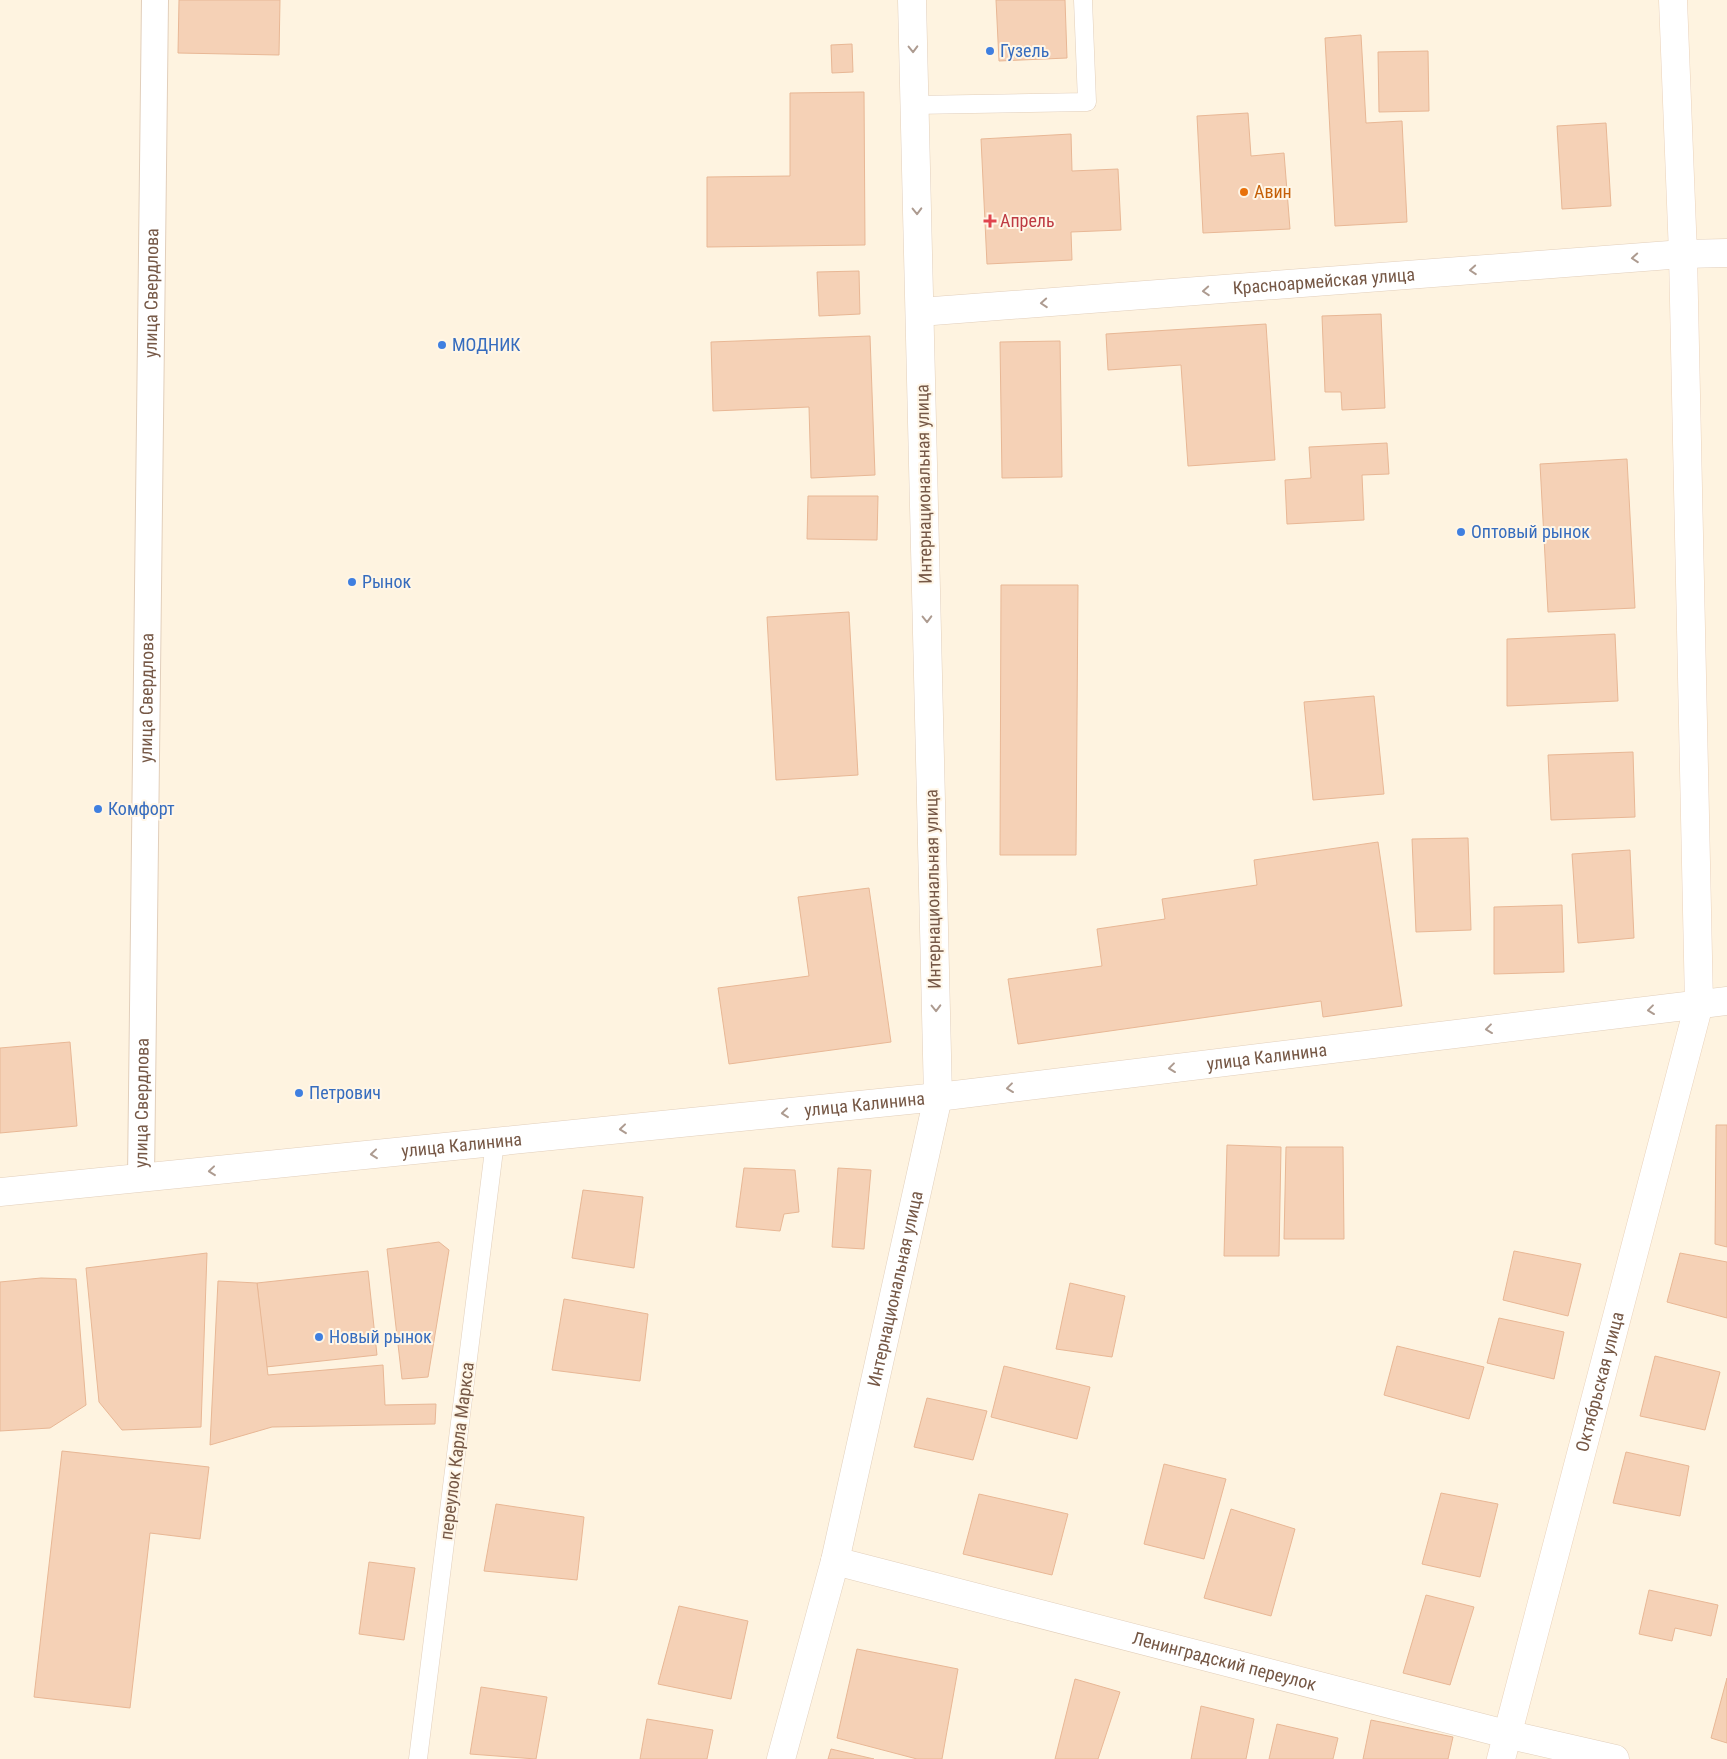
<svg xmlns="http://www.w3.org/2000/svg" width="1727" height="1759" font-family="'Roboto Condensed',sans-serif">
  <rect width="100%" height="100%" fill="#fef3e0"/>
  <!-- building -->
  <g fill="#f5d1b6" stroke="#e8b795">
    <path d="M 179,0 L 280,0 L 279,55 L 178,53 Z"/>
    <path d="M 996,0 L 1065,0 L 1067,58 L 999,61 Z"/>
    <path d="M 1361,35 L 1366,123 L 1402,121 L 1407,222 L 1335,226 L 1325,38 Z"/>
    <path d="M 852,44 L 853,72 L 832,73 L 831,45 Z"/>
    <path d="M 1428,51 L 1429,111 L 1379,112 L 1378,52 Z"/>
    <path d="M 864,92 L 865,245 L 707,247 L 707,177 L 790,176 L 790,93 Z"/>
    <path d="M 1248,113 L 1251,156 L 1284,153 L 1290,229 L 1203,233 L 1197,116 Z"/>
    <path d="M 1606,123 L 1611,206 L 1562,209 L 1557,126 Z"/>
    <path d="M 1071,134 L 1072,171 L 1118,169 L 1121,230 L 1071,232 L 1072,260 L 987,264 L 981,139 Z"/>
    <path d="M 859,271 L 860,314 L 819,316 L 817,272 Z"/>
    <path d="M 1381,314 L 1385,408 L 1342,410 L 1341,392 L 1325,392 L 1322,316 Z"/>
    <path d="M 1266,324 L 1275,460 L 1188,466 L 1181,365 L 1108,370 L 1106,334 Z"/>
    <path d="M 870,336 L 875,475 L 811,478 L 809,407 L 713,411 L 711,342 Z"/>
    <path d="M 1060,341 L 1062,477 L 1002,478 L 1000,342 Z"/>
    <path d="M 1387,443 L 1389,474 L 1362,475 L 1364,520 L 1287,524 L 1285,480 L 1311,478 L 1309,447 Z"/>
    <path d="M 1627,459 L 1635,608 L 1548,612 L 1540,464 Z"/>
    <path d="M 808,496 L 878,496 L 877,540 L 807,539 Z"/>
    <path d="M 1001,585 L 1078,585 L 1076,855 L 1000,855 Z"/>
    <path d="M 849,612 L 858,775 L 776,780 L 767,617 Z"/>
    <path d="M 1615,634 L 1618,701 L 1507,706 L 1507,639 Z"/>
    <path d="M 1374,696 L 1384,794 L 1313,800 L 1304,702 Z"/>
    <path d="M 1633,752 L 1635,817 L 1551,820 L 1548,755 Z"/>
    <path d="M 1468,838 L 1471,930 L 1416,932 L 1412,839 Z"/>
    <path d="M 1378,842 L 1402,1006 L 1323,1017 L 1321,1001 L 1018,1044 L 1008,979 L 1102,966 L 1097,929 L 1165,919 L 1162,899 L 1257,885 L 1254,860 Z"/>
    <path d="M 1630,850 L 1634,938 L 1578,943 L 1572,854 Z"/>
    <path d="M 869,888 L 891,1042 L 729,1064 L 718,988 L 809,976 L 798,897 Z"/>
    <path d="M 1562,905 L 1564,972 L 1494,974 L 1494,907 Z"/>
    <path d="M 70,1042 L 77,1126 L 0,1133 L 0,1048 Z"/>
    <path d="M 1716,1125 L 1727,1125 L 1727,1247 L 1715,1244 Z"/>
    <path d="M 1227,1145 L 1281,1147 L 1279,1256 L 1224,1256 Z"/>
    <path d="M 1286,1147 L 1343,1147 L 1344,1239 L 1284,1239 Z"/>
    <path d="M 744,1168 L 795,1170 L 799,1212 L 784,1214 L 780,1231 L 736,1227 Z"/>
    <path d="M 838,1168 L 871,1170 L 864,1249 L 832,1247 Z"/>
    <path d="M 583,1190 L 643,1197 L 634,1268 L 572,1258 Z"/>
    <path d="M 439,1242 L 449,1250 L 428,1377 L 402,1379 L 387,1249 Z"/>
    <path d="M 1514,1251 L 1581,1264 L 1568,1316 L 1503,1300 Z"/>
    <path d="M 207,1253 L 201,1427 L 122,1430 L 99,1402 L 86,1268 Z"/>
    <path d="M 1680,1253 L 1727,1262 L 1727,1318 L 1667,1302 Z"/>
    <path d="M 368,1271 L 377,1355 L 266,1367 L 257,1283 Z"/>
    <path d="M 41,1278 L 76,1279 L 86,1405 L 50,1428 L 0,1431 L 0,1282 Z"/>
    <path d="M 218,1281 L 257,1283 L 268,1375 L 383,1365 L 385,1405 L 436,1404 L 435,1424 L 272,1427 L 210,1445 Z"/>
    <path d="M 1070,1283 L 1125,1296 L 1112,1357 L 1056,1349 Z"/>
    <path d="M 564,1299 L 648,1314 L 640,1381 L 552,1370 Z"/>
    <path d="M 1499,1318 L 1564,1332 L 1554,1379 L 1487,1363 Z"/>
    <path d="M 1397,1346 L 1484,1367 L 1469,1419 L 1384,1395 Z"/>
    <path d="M 1655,1356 L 1720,1372 L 1705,1430 L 1640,1416 Z"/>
    <path d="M 1004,1366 L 1090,1387 L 1077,1439 L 991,1417 Z"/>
    <path d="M 927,1398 L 987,1411 L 973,1460 L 914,1447 Z"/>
    <path d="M 62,1451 L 209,1467 L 200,1539 L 150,1533 L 130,1708 L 34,1697 Z"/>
    <path d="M 1626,1452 L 1689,1466 L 1680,1516 L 1613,1503 Z"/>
    <path d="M 1164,1464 L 1226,1479 L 1204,1559 L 1144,1544 Z"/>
    <path d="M 1441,1493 L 1498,1504 L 1480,1577 L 1422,1564 Z"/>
    <path d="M 979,1494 L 1068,1514 L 1052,1575 L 963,1554 Z"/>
    <path d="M 496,1504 L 584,1517 L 577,1580 L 484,1571 Z"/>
    <path d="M 1231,1509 L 1295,1529 L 1271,1616 L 1204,1598 Z"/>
    <path d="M 369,1562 L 415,1568 L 404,1640 L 359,1634 Z"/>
    <path d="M 1649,1590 L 1718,1605 L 1711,1636 L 1675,1628 L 1672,1641 L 1639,1634 Z"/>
    <path d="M 1426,1595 L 1474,1607 L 1450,1685 L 1403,1673 Z"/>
    <path d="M 679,1606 L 748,1621 L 731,1699 L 658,1684 Z"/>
    <path d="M 857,1649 L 958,1669 L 942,1759 L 917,1759 L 837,1738 Z"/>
    <path d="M 1727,1678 L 1727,1743 L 1711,1738 Z"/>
    <path d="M 1075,1679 L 1120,1692 L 1098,1759 L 1055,1759 Z"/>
    <path d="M 481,1687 L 547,1697 L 536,1759 L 470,1754 Z"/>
    <path d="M 1201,1706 L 1254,1719 L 1246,1759 L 1191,1759 Z"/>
    <path d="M 647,1719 L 713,1730 L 707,1759 L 640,1759 Z"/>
    <path d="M 1371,1720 L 1453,1737 L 1448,1759 L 1363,1759 Z"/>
    <path d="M 1277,1724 L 1338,1738 L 1333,1759 L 1269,1759 Z"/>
    <path d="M 831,1749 L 874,1759 L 828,1759 Z"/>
  </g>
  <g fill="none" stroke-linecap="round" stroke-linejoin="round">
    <!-- service casing -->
    <g stroke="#e2cfbb" stroke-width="19">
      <g id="service">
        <path d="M 914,105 L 1087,102 L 1083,0"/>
        <path d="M 418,1759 L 495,1142"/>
      </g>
    </g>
    <!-- pedestrian casing -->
    <g stroke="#e2cfbb" stroke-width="28">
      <g id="pedestrian">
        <path id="s1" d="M 141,1178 L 155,0"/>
      </g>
    </g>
    <!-- minor casing -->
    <g stroke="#e2cfbb" stroke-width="29">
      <g id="minor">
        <path id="s2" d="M 920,312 L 1683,254 L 1727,253"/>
        <path id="s3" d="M 0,1192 L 938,1097 L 1727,1001"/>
        <path id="s4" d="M 835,1561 L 1506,1734 L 1615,1759"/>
        <path id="s5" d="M 781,1759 L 835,1561 L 938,1097 L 912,0"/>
      </g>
    </g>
    <!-- secondary casing -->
    <g stroke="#ead2bb" stroke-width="29">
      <g id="secondary">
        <path id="s6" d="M 1501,1759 L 1699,1004 L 1683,254 L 1673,0"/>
      </g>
    </g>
    <!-- service -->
    <use href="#service" stroke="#fff" stroke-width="18"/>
    <!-- pedestrian -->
    <use href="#pedestrian" stroke="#fff" stroke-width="26"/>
    <!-- minor -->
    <use href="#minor" stroke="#fff" stroke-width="28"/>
    <!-- secondary -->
    <use href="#secondary" stroke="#fff" stroke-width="28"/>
  </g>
  <!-- one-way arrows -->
  <defs><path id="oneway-chevron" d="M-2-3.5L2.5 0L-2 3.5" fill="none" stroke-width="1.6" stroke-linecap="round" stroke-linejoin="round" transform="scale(1.25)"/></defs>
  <g stroke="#ad9b90">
    <use href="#oneway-chevron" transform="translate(913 49) rotate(89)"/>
    <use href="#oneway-chevron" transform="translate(917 211) rotate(89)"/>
    <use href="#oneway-chevron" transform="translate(1635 258) rotate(176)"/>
    <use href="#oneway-chevron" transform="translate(1473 270) rotate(176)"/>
    <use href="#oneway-chevron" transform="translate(1206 291) rotate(176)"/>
    <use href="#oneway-chevron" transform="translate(1044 303) rotate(176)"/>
    <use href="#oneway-chevron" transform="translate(927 619) rotate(89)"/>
    <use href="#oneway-chevron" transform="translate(936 1008) rotate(89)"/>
    <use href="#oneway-chevron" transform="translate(1651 1010) rotate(173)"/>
    <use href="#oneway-chevron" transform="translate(1489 1029) rotate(173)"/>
    <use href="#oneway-chevron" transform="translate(1172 1068) rotate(173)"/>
    <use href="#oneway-chevron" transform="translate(1010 1088) rotate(173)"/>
    <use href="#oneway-chevron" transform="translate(785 1113) rotate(174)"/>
    <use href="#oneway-chevron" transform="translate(623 1129) rotate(174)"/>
    <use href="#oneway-chevron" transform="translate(374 1154) rotate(174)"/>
    <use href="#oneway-chevron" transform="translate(212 1171) rotate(174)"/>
  </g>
  <!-- markers -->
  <g fill="#3f7fe0" stroke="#fff6e7" stroke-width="2">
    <circle cx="990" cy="51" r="5"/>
    <circle cx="442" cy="345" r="5"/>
    <circle cx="1461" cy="532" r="5"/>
    <circle cx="352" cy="582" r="5"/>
    <circle cx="98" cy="809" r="5"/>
    <circle cx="299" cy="1093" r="5"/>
    <circle cx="319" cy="1337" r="5"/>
  </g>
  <circle fill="#e8710a" stroke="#fff6e7" stroke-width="2" cx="1244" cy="192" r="5"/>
  <path fill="#e0444e" stroke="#fff6e7" stroke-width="2" d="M987.5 213.5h5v5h5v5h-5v5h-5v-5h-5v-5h5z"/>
  <g text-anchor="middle" stroke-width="4" stroke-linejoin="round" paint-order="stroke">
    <!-- shop labels -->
    <g font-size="18" fill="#366cbe" stroke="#fff6e7" text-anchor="start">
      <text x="1000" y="57">Гузель</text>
      <text x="452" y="351">МОДНИК</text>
      <text x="1471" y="538">Оптовый рынок</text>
      <text x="362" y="588">Рынок</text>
      <text x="108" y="815">Комфорт</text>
      <text x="309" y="1099">Петрович</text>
      <text x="329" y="1343">Новый рынок</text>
    </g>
    <!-- food labels -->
    <g font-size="18" fill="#c56008" stroke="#fff6e7" text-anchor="start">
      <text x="1254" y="198">Авин</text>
    </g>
    <!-- health labels -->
    <g font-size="18" fill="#be3a42" stroke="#fff6e7" text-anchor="start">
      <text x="1000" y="227">Апрель</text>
    </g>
    <!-- street labels -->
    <g font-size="18" fill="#765846" stroke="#fff6e7">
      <text dy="6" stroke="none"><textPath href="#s2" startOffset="405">Красноармейская улица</textPath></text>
      <text dy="6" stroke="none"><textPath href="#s1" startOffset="885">улица Свердлова</textPath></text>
      <text transform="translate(924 484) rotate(-91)" y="6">Интернациональная улица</text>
      <text dy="6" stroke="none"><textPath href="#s1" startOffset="480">улица Свердлова</textPath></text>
      <text transform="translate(933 889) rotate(-91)" y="6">Интернациональная улица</text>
      <text dy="6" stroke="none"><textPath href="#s3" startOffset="1274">улица Калинина</textPath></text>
      <text dy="6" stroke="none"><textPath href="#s1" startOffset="75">улица Свердлова</textPath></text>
      <text dy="6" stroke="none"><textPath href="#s3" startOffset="869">улица Калинина</textPath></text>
      <text dy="6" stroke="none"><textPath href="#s3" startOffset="464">улица Калинина</textPath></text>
      <text dy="6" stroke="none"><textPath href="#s5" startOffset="484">Интернациональная улица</textPath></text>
      <text dy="6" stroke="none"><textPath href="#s6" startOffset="390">Октябрьская улица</textPath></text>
      <text transform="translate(457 1451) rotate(-83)" y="6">переулок Карла Маркса</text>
      <text dy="6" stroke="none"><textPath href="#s4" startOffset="402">Ленинградский переулок</textPath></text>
    </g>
  </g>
</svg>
